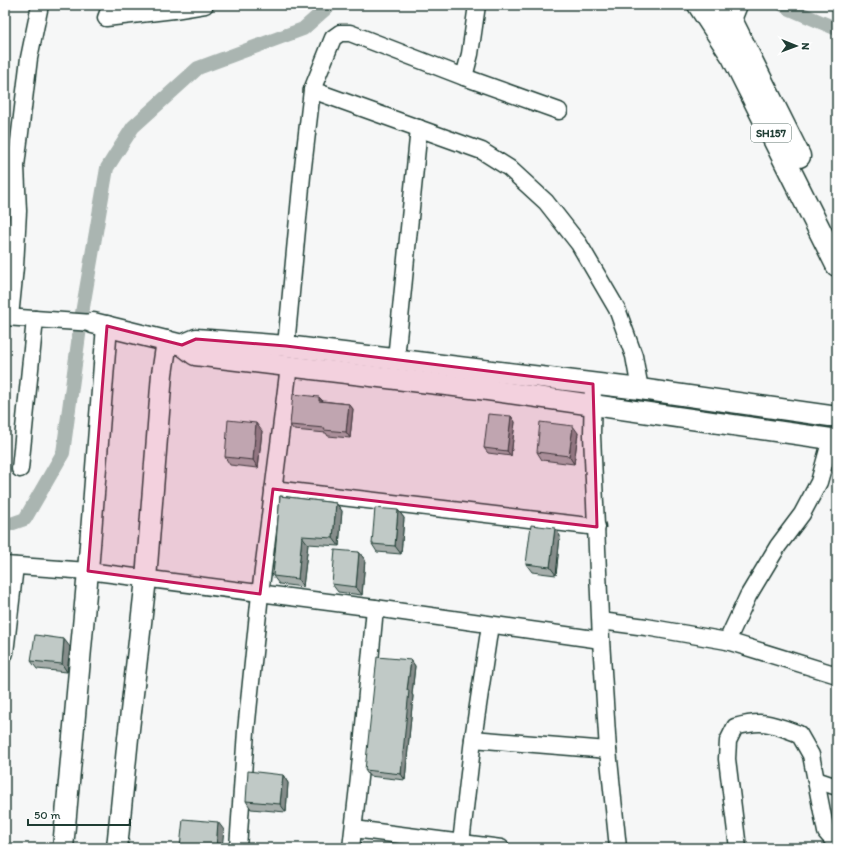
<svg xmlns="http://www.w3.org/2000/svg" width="842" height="853" font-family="Itim,sans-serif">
  <rect width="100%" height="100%" fill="#f6f7f7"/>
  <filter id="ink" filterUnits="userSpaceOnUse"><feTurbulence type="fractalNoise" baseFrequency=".025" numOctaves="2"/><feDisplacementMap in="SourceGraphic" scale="8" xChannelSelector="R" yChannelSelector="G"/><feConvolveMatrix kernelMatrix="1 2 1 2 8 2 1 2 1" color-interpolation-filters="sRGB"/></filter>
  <g filter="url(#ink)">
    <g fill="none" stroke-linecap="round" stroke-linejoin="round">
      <!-- canal -->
      <g stroke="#aab5b1" stroke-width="14">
        <path d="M 783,5 L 788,8 L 837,29"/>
        <path d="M 5,526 L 25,519 L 63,453 L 82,313 L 107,168 L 133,127 L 198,68 L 303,29 L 330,5"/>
      </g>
      <!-- minor casing -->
      <g stroke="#1f3d34" stroke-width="19">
        <g id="minor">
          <path d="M 111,5 L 106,18 L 174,10 L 205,5"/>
          <path d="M 729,30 L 739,5"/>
          <path d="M 464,77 L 559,111"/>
          <path d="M 312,90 L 333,38 L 340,33 L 350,33 L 464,77 L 470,54 L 477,5"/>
          <path d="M 5,317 L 93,323"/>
          <path d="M 10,317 L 15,267 L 18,211 L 16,166 L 29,58 L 40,5"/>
          <path d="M 286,346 L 302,176 L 312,90 L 482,151 L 509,168 L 546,202 L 579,244 L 617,309 L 634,356 L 640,389"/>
          <path d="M 396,359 L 419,128"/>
          <path d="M 593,384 L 592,435 L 601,640 L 608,750 L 618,848"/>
          <path d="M 20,469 L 35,319"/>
          <path d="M 273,489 L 597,527"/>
          <path d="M 5,565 L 88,571 L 375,608 L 601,640"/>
          <path d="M 601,621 L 646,627 L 727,641 L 837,675"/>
          <path d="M 727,641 L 748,596 L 778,546 L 802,514 L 819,482 L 831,439"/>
          <path d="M 5,653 L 15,566"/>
          <path d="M 473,739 L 608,750"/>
          <path d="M 816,780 L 837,787"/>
          <path d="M 354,829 L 501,848"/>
          <path d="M 461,843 L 473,739 L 490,625"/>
          <path d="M 238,848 L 246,731 L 260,594 L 289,366"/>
          <path d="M 351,848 L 359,778 L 375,608"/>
          <path d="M 738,848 L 727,759 L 728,741 L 735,727 C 764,719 772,724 799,734 L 811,755 L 826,832 L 837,845"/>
        </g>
      </g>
      <!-- tertiary casing -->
      <g stroke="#1f3d34" stroke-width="23">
        <g id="tertiary">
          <path d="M 93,323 L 182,345 L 195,355 L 488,390 L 831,439 L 837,438"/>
          <path d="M 182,345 L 196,339 L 286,346 L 640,389 L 830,416 L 837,416"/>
          <path d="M 63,848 L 88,571 L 107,326"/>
          <path d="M 117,848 L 128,738 L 146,579 L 162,374 L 167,341"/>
        </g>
      </g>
      <!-- primary casing -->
      <g stroke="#1f3d34" stroke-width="25">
        <g id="primary">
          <path d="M 699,5 L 733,57 L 837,265"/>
          <path d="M 720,5 L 732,22 L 799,156"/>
        </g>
      </g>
      <!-- minor -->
      <use href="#minor" stroke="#fff" stroke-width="16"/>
      <!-- tertiary -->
      <use href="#tertiary" stroke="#fff" stroke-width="20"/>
      <!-- primary -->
      <use href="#primary" stroke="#fff" stroke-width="22"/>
    </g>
    <!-- wall -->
    <g fill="#a5adaa" stroke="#1f3d34">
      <path d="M 319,397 L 323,401 L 349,404 L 353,409 L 350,438 L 328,436 L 326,433 L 294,430 L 290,425 Z"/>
      <path d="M 511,416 L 515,422 L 511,456 L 488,453 L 484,448 Z"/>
      <path d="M 262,431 L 258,468 L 230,465 L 225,457 Z"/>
      <path d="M 578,433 L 574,464 L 542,460 L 537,452 Z"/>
      <path d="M 280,496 L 336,503 L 342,511 L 339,546 L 308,544 L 303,587 L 279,584 L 273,576 Z"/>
      <path d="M 398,510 L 404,518 L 401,554 L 377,552 L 372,544 Z"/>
      <path d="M 555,528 L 560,536 L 556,575 L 532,572 L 526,564 Z"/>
      <path d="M 359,552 L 365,560 L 362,595 L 338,592 L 332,584 Z"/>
      <path d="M 70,647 L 67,672 L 37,669 L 31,661 Z"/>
      <path d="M 411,660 L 415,666 L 412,694 L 413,696 L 405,780 L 369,776 L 365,770 Z"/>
      <path d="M 283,775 L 288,783 L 286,812 L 251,809 L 246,801 Z"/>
    </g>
    <!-- shaded-wall -->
    <g fill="#868d8b" stroke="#1f3d34">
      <path d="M 319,397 L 323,402 L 319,401 Z"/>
      <path d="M 349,404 L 353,409 L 350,438 L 346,432 Z"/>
      <path d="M 511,416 L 515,422 L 511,456 L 507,451 Z"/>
      <path d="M 256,423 L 262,431 L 258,468 L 253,460 Z"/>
      <path d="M 573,426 L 578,433 L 574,464 L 569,456 Z"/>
      <path d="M 336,503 L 342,511 L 339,546 L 333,538 Z"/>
      <path d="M 398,510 L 404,518 L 401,554 L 395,546 Z"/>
      <path d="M 555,528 L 560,536 L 556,575 L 550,567 Z"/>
      <path d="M 302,536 L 308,544 L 303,587 L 298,579 Z"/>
      <path d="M 359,552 L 365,560 L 362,595 L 356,587 Z"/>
      <path d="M 64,639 L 70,647 L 67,672 L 62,664 Z"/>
      <path d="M 411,660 L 415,666 L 412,694 L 413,696 L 405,780 L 401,774 L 407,690 Z"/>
      <path d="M 283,775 L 288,783 L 286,812 L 280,804 Z"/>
      <path d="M 218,822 L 224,830 L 222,848 L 216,848 Z"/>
    </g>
    <!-- building -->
    <g fill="#c0c9c6" stroke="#1f3d34">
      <path d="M 293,394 L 319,397 L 319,401 L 349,404 L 346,432 L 324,430 L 325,428 L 290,425 Z"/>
      <path d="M 488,414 L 511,416 L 507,451 L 484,448 Z"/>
      <path d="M 228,420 L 256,423 L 253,460 L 225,457 Z"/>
      <path d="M 540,422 L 573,426 L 569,456 L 537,452 Z"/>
      <path d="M 280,496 L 336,503 L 333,538 L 302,536 L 298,579 L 273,576 Z"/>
      <path d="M 375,508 L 398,510 L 395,546 L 372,544 Z"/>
      <path d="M 531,525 L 555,528 L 550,567 L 526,564 Z"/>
      <path d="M 335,550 L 359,552 L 356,587 L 332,584 Z"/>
      <path d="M 35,635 L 64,639 L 62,664 L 31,661 Z"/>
      <path d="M 377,657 L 411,660 L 407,690 L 409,690 L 401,774 L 365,770 Z"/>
      <path d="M 248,771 L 283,775 L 280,804 L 246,801 Z"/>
      <path d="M 183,819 L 218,822 L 216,848 L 188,848 L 180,847 Z"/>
    </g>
  </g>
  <!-- marked area -->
  <path fill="#c2185b" fill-opacity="0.2" stroke="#c2185b" stroke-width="3" stroke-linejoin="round" d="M 107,326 L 182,345 L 196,339 L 286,346 L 593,384 L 597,527 L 273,489 L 260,594 L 88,571 Z"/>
  <g text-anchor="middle" stroke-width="3" stroke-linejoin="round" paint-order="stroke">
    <!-- shield labels -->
    <rect fill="#fff" stroke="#627771" stroke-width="1" x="751" y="124" width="40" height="18" rx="3"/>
    <g font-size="11" font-weight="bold" fill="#1f3d34">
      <text x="771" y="137">SH157</text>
    </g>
  </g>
  <!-- margin -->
  <rect width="842" height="853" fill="none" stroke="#fff" stroke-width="20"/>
  <rect x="10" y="10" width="822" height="833" fill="none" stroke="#1f3d34" stroke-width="1.5" filter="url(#ink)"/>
  <!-- north arrow -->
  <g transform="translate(796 46) rotate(91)" stroke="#ffffff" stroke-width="3" paint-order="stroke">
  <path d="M0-3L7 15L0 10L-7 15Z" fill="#1f3d34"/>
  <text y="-6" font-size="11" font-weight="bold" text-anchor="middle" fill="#1f3d34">N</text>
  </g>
  <!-- scale -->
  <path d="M28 819v6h102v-6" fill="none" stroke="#1f3d34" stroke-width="2"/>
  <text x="34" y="819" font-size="12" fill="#1f3d34" stroke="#ffffff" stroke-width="3" paint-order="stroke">50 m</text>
</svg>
